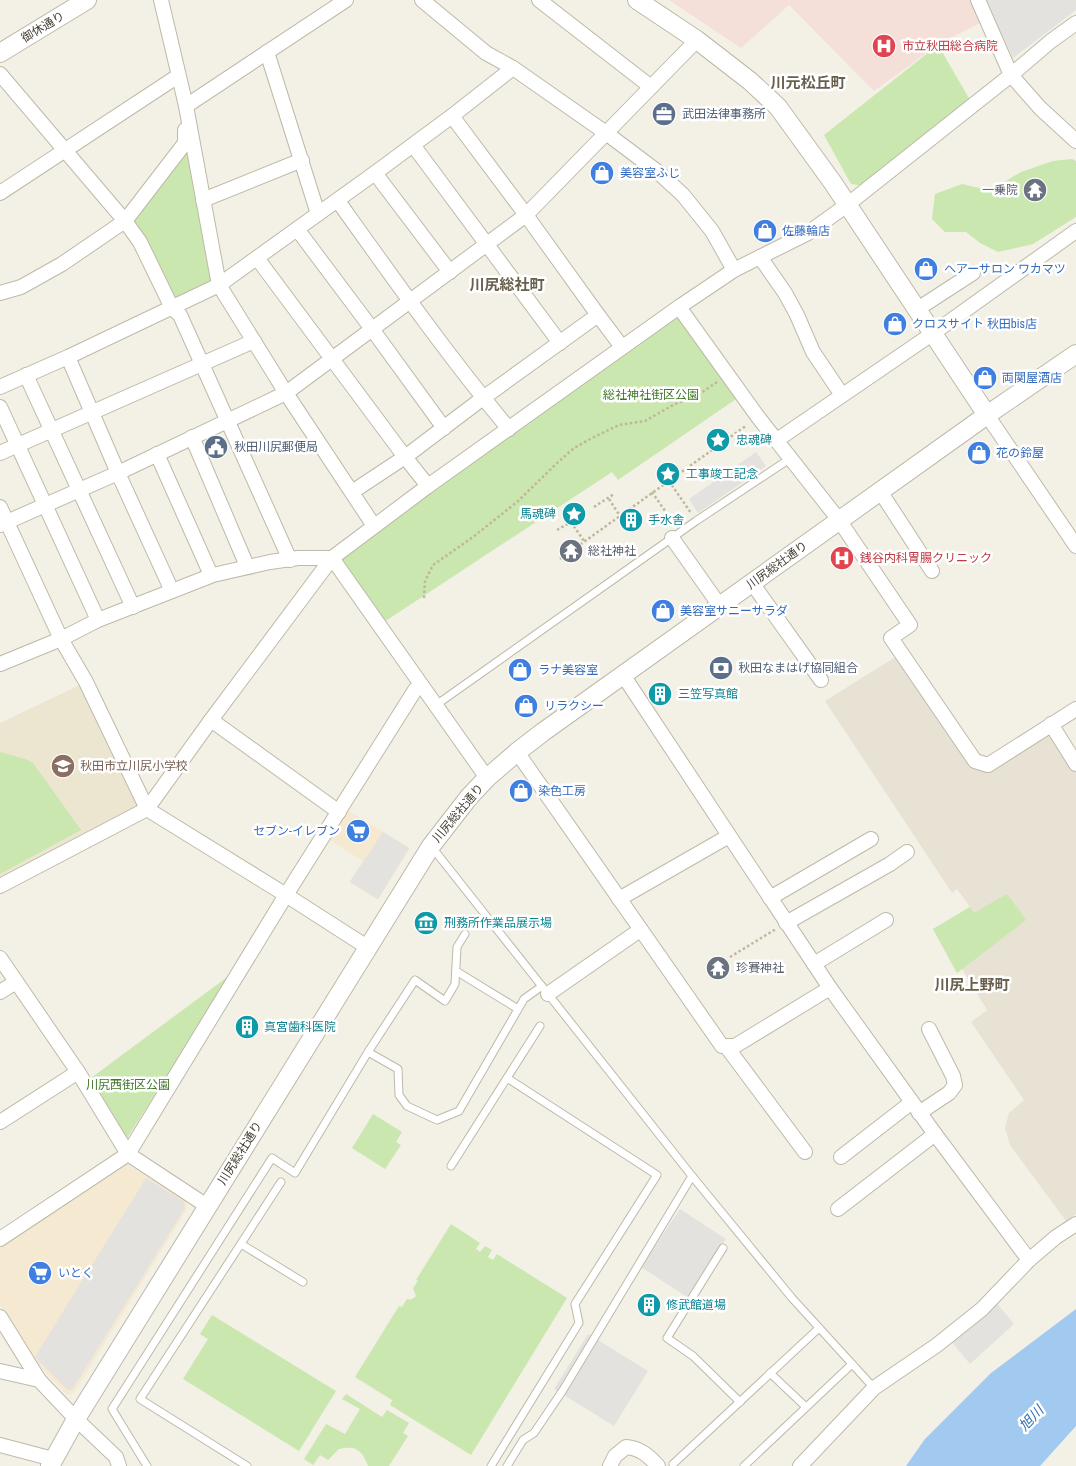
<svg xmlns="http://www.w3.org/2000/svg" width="1076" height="1466" font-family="'Roboto Condensed','Noto Sans JP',sans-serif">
  <rect width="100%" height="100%" fill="#f3f0e6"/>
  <!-- residential -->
  <path fill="#e7e2d4" d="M 902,653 L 975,761 L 988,765 L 1055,722 L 1076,755 L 1076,1214 L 1066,1221 L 1010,1145 L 1005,1128 L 1009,1113 L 1024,1100 L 971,1022 L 987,1010 L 962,969 L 957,973 L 933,929 L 970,907 L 957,889 L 952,893 L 825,701 Z"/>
  <!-- commercial -->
  <g fill="#f5e9d1">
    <path d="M 346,809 L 410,848 L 378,900 L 349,882 L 363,861 L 328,839 Z"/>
    <path d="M 126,1164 L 186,1200 L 187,1209 L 74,1393 L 67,1395 L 30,1355 L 0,1305 L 0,1242 L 116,1168 Z"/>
  </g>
  <!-- education -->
  <path fill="#ece6d0" d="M 86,682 L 147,809 L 0,886 L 0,723 Z"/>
  <!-- medical -->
  <path fill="#f4dfd9" d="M 669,0 L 970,0 L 980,23 L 939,44 L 874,91 L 789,5 L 741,48 Z"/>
  <!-- green -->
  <g fill="#c9e7af">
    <path d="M 938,45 L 970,100 L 865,186 L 851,184 L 824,135 Z"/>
    <path d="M 186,106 L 219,285 L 172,308 L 125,221 L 179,152 Z"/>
    <path d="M 1072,159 L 1076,161 L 1076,217 L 1033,244 L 998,252 L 980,243 L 966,232 L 945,232 L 932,219 L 935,194 L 962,184 L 979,188 L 999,185 L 1021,172 L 1053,161 Z"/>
    <path d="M 679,315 L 739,397 L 618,480 L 612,472 L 384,622 L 342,565 L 343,557 L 624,352 Z"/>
    <path d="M 0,752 L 25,759 L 33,763 L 81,830 L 0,874 Z"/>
    <path d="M 1007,894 L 1026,920 L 957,973 L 933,929 L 970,907 L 974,913 Z"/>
    <path d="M 234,972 L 127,1138 L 91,1078 Z"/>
    <path d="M 373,1114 L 402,1132 L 396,1142 L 401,1145 L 385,1169 L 352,1148 Z"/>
    <path d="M 451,1224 L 480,1243 L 476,1249 L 480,1252 L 485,1246 L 492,1250 L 488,1257 L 493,1260 L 497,1254 L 567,1298 L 471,1455 L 390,1405 L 392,1400 L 355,1377 L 399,1306 L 402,1307 L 407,1299 C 411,1300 413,1299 416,1296 L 413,1288 L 418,1281 L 416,1280 Z"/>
    <path d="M 212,1315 L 336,1391 L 299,1451 L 183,1379 L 208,1339 L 200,1334 Z"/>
    <path d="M 346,1394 L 382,1417 L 387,1410 L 409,1423 L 403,1433 L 408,1436 L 389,1466 L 368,1466 C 362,1450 356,1445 339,1449 L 328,1460 L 320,1455 L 313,1465 L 304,1459 L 326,1424 L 345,1434 L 360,1409 L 342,1399 Z"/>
  </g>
  <!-- parking -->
  <g fill="#e4e2de">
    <path d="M 985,0 L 1076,0 L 1076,10 L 1013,58 Z"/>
    <path d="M 756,452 L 766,466 L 698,513 L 689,499 Z"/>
    <path d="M 383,832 L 409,848 L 378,899 L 350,882 Z"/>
    <path d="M 146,1178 L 183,1201 L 185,1208 L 72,1390 L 68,1390 L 35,1357 Z"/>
    <path d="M 680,1209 L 726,1239 L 687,1297 L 641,1267 Z"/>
    <path d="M 995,1301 L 1014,1324 L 970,1364 L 951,1341 Z"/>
    <path d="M 588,1334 L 648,1371 L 614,1426 L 554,1389 Z"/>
  </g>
  <!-- water -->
  <path fill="#a2caf0" d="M 1076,1309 L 1076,1426 L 1040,1466 L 906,1466 L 925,1439 L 991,1373 Z"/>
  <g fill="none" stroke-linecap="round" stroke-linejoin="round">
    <!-- service casing -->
    <g stroke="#beb9a9" stroke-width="9">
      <g id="service">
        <path d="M 436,705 L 696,521 L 791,458"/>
        <path d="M 431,846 L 692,1176 L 792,1298 L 874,1388"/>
        <path d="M 465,934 L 457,947 L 455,984 L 445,1001 L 415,980 L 368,1052 L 398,1069 L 399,1095 L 407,1106 L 437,1120 L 459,1111 L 524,999 L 542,986"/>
        <path d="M 456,971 L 518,1009"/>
        <path d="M 451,1166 L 540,1026"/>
        <path d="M 241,1244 L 303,1282"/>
        <path d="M 723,1248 L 667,1338 L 693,1356 L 740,1402"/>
        <path d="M 770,1373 L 806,1407"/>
        <path d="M 673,1464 L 819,1328"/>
        <path d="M 147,1466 L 112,1409 L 272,1158 L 295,1173 L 368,1052"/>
        <path d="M 247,1466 L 140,1399 L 281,1182"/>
        <path d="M 491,1466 L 579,1323 L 575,1304 L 657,1175 L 507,1078"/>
        <path d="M 507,1466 L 523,1440 L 534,1433 L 563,1390 L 692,1176"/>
        <path d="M 744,1466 L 852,1364"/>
      </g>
    </g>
    <!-- minor casing -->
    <g stroke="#beb9a9" stroke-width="16">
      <g id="minor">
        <path d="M 161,0 L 186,106 L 219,285 L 286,393 L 374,526"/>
        <path d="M 422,0 L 486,53 L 513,68 L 606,133 L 658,172 L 683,195 L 712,231 L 734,270"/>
        <path d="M 539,0 L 651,87"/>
        <path d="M 978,0 L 1011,75 L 1040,108 L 1076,141"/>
        <path d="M 267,52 L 318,214"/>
        <path d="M 0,74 L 125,221 L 140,242 L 172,308 L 180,315 L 290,560"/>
        <path d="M 186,106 L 346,0"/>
        <path d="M 452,116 L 526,215 L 598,315 L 622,347"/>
        <path d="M 413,145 L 560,343"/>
        <path d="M 375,173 L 450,272"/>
        <path d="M 0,193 L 178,76"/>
        <path d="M 203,200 L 302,160"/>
        <path d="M 338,201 C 393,278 448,356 509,429"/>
        <path d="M 297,229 L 372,329 L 444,428"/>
        <path d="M 760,257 L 785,293 L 797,315 L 813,352 L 842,395"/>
        <path d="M 257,258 L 405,457 L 428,486"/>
        <path d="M 0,293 L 21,287 L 62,264 L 125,221 L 185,143 L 185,130"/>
        <path d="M 679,307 L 758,417 L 839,520 L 910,625 L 891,638 L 975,761 L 988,765 L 1076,709"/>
        <path d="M 916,310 L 973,273"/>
        <path d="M 68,357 L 118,473 L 172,591"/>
        <path d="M 26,375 L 133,607"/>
        <path d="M 0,387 L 68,357 L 219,285 L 375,173 L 452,116 L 513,68"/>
        <path d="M 0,407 L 98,620"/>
        <path d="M 987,415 L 1076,546"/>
        <path d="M 192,437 L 247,566"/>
        <path d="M 777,440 L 932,334 L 1076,231"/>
        <path d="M 0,453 L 254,341"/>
        <path d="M 157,454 L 211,575"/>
        <path d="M 880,491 L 932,571"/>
        <path d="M 352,492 L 405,457 L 483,398 L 598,315"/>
        <path d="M 0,507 L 61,639 L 86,682 L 147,809 L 286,895 L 367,947"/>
        <path d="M 0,525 L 118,473 L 286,393 L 526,215 L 697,40"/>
        <path d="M 672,538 L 720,606"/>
        <path d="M 332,558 L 487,778"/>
        <path d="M 752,583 L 821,680"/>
        <path d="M 0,664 L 61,639 L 98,620 L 213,575 L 270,562 L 298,558 L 332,558"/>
        <path d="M 623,675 L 830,988 L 935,1134 L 1029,1260"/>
        <path d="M 211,720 L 339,812"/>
        <path d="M 1051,724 L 1076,764"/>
        <path d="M 517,752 L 722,1046 L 735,1046 L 830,988"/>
        <path d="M 0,886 L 147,809 L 211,720 L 332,558 L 428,486 L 679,307 L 734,270 L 808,233 L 847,205 L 1011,75 L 1051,41 L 1076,23"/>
        <path d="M 770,898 L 871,839"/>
        <path d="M 619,899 L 729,836"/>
        <path d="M 786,923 L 890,864 L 907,852"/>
        <path d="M 0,958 L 78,1072 L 128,1154 L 207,1206"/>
        <path d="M 814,964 L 886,920"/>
        <path d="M 0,992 L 16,982"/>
        <path d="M 548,994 L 640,930"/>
        <path d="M 726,1046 L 805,1152"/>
        <path d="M 919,1113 L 949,1093 L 955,1085 L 953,1076 L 929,1029"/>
        <path d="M 0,1122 L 78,1072"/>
        <path d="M 841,1157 L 912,1102"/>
        <path d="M 838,1209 L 935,1134"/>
        <path d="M 0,1239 L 128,1154 L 286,895 L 415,690 L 421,685"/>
        <path d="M 0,1317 L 39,1380 L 76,1419 L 116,1457 L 119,1466"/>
        <path d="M 0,1371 L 39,1380"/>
        <path d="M 0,1445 L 53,1459"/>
        <path d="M 610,1466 L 615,1456 L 626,1447 C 640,1448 649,1456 658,1466"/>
        <path d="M 800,1466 L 874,1388 L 937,1345 L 982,1309 L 1029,1260 L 1056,1237 L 1076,1224"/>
      </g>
    </g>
    <!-- tertiary casing -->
    <g stroke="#beb9a9" stroke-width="20">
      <g id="tertiary">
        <path d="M 637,0 L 697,40 L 750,81 L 778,107 L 833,183 L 987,415"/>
        <path d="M 0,53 L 87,0"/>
        <path d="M 50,1466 L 76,1419 L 431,846 L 469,797 L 487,778 L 517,752 L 543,732 L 987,415 L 1076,354"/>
      </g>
    </g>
    <!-- path -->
    <g stroke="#c0b69a" stroke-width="2.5" stroke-dasharray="2.5 2.5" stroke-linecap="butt">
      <path d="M 669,481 L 691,513"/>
      <path d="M 652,492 L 674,524"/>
      <path d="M 609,499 L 620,516"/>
      <path d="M 594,507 L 614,494"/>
      <path d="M 571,522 L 584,541"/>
      <path d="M 557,530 L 571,522 L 583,513"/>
      <path d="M 560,559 L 747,425"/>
      <path d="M 424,598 L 425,581 L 433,565 L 473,537 L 517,502 L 556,464 L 574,448 L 592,438 L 619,425 L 645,421 L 673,405 L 698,395 L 717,382"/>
      <path d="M 730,957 L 776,929"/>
    </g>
    <!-- service -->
    <use href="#service" stroke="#fff" stroke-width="7"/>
    <!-- minor -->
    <use href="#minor" stroke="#fff" stroke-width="14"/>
    <!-- tertiary -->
    <use href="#tertiary" stroke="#fff" stroke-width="18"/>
  </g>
  <!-- icons -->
  <defs>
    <g id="hospital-disc" transform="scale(1.25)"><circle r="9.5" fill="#e0444e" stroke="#fff"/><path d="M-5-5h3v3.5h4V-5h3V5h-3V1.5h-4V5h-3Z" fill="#fff"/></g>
    <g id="office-disc" transform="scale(1.25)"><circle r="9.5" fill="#5c6f8a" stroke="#fff"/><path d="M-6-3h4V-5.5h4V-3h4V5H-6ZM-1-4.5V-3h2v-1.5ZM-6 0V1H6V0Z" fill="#fff"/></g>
    <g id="shop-disc" transform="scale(1.25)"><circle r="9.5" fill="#3f7fe0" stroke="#fff"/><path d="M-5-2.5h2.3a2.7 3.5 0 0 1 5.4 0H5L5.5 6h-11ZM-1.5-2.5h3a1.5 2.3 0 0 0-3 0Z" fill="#fff"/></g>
    <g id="temple-disc" transform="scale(1.25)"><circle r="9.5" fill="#6b7280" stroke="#fff"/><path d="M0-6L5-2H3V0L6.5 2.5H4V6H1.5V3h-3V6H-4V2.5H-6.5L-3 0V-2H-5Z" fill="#fff"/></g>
    <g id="sight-disc" transform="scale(1.25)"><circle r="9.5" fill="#0f9aa8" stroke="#fff"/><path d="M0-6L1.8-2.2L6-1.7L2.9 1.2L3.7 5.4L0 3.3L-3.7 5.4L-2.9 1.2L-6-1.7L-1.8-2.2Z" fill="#fff"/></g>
    <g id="civic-disc" transform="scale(1.25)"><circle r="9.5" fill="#5c6f8a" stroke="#fff"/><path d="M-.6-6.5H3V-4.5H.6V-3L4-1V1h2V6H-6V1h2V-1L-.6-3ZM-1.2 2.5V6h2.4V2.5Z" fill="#fff"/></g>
    <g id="building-disc" transform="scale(1.25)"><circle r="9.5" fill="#0f9aa8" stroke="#fff"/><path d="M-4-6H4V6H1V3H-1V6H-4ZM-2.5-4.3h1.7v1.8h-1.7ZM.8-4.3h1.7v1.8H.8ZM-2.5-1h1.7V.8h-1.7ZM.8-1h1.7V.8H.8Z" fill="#fff"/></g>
    <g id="bank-disc" transform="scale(1.25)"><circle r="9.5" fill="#5c6f8a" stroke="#fff"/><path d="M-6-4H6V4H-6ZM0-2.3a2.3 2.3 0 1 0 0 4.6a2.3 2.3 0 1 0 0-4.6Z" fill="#fff"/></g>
    <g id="school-disc" transform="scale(1.25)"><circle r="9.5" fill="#8d6e63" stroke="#fff"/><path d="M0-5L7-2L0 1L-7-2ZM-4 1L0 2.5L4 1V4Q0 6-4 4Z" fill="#fff"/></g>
    <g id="supermarket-disc" transform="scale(1.25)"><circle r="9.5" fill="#3f7fe0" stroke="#fff"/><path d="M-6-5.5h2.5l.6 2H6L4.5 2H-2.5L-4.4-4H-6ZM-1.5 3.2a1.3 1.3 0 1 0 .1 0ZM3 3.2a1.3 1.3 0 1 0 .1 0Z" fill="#fff"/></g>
    <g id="museum-disc" transform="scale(1.25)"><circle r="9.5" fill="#0f9aa8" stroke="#fff"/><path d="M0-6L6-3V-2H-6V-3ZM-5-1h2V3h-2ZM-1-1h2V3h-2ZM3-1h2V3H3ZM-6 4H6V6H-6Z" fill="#fff"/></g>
  </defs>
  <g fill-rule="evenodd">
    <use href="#hospital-disc" x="884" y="46"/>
    <use href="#office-disc" x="664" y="114"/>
    <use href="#shop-disc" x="602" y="173"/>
    <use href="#temple-disc" x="1035" y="190"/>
    <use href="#shop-disc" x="765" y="231"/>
    <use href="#shop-disc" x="926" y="269"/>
    <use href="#shop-disc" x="895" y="324"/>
    <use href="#shop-disc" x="985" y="378"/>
    <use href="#sight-disc" x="718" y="440"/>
    <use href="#civic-disc" x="216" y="447"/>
    <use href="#shop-disc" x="979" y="453"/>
    <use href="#sight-disc" x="668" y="474"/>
    <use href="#sight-disc" x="574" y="514"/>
    <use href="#building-disc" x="631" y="520"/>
    <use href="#temple-disc" x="571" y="551"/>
    <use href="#hospital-disc" x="842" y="558"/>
    <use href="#shop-disc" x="663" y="611"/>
    <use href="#bank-disc" x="721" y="668"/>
    <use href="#shop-disc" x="520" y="670"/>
    <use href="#building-disc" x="660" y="694"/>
    <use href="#shop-disc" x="526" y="706"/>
    <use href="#school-disc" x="63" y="766"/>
    <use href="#shop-disc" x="521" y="791"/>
    <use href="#supermarket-disc" x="358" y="831"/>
    <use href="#museum-disc" x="426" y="923"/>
    <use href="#temple-disc" x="718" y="968"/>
    <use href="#building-disc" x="247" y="1027"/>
    <use href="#supermarket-disc" x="40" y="1273"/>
    <use href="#building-disc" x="649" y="1305"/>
  </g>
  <g text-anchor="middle" stroke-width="5" stroke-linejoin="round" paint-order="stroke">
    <!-- street labels -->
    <g font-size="12" fill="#464135" stroke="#fff">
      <text transform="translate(43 27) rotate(-31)" y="4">御休通り</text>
      <text transform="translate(777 565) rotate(-36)" y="4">川尻総社通り</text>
      <text transform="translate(458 813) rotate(-50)" y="4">川尻総社通り</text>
      <text transform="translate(240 1153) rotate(-58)" y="4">川尻総社通り</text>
    </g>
    <!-- health labels -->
    <g font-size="12" fill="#be3a42" stroke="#fff" text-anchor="start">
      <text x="902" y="50">市立秋田総合病院</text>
      <text x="860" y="562">銭谷内科胃腸クリニック</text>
    </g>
    <!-- service labels -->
    <g font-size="12" fill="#4e5e75" stroke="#fff" text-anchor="start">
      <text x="682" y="118">武田法律事務所</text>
      <text x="234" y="451">秋田川尻郵便局</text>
      <text x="738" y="672">秋田なまはげ協同組合</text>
    </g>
    <!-- shop labels -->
    <g font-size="12" fill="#366cbe" stroke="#fff" text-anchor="start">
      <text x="620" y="177">美容室ふじ</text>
      <text x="782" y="235">佐藤輪店</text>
      <text x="944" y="273">ヘアーサロン ワカマツ</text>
      <text x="912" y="328">クロスサイト 秋田bis店</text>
      <text x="1002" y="382">両関屋酒店</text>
      <text x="996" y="457">花の鈴屋</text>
      <text x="680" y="615">美容室サニーサラダ</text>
      <text x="538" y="674">ラナ美容室</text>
      <text x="544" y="710">リラクシー</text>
      <text x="538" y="795">染色工房</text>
      <text x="340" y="835" text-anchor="end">セブン-イレブン</text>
      <text x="58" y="1277">いとく</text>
    </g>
    <!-- worship labels -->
    <g font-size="12" fill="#5b616d" stroke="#fff" text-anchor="start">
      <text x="1018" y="194" text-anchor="end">一乗院</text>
      <text x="588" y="555">総社神社</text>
      <text x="736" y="972">珍賽神社</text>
    </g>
    <!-- park labels -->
    <g font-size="12" fill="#407729" stroke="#fff">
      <text x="651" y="399">総社神社街区公園</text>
      <text x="128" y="1089">川尻西街区公園</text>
    </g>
    <!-- culture labels -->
    <g font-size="12" fill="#0d838f" stroke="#fff" text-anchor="start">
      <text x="736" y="444">忠魂碑</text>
      <text x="686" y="478">工事竣工記念</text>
      <text x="556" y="518" text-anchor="end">馬魂碑</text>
      <text x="648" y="524">手水舎</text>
      <text x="678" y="698">三笠写真館</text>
      <text x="444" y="927">刑務所作業品展示場</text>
      <text x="264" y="1031">真宮歯科医院</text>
      <text x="666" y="1309">修武館道場</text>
    </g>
    <!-- education labels -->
    <g font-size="12" fill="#785e54" stroke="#fff" text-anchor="start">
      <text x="80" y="770">秋田市立川尻小学校</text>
    </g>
    <!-- water labels -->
    <g font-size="14" font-style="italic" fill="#2f70b1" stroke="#fff">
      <text transform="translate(1031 1418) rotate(-47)" y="5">旭川</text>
    </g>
    <!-- quarter labels -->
    <g font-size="15" font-weight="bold" fill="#695f4d" stroke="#fff">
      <text x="808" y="88">川元松丘町</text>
      <text x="507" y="290">川尻総社町</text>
      <text x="972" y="990">川尻上野町</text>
    </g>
  </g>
</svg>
